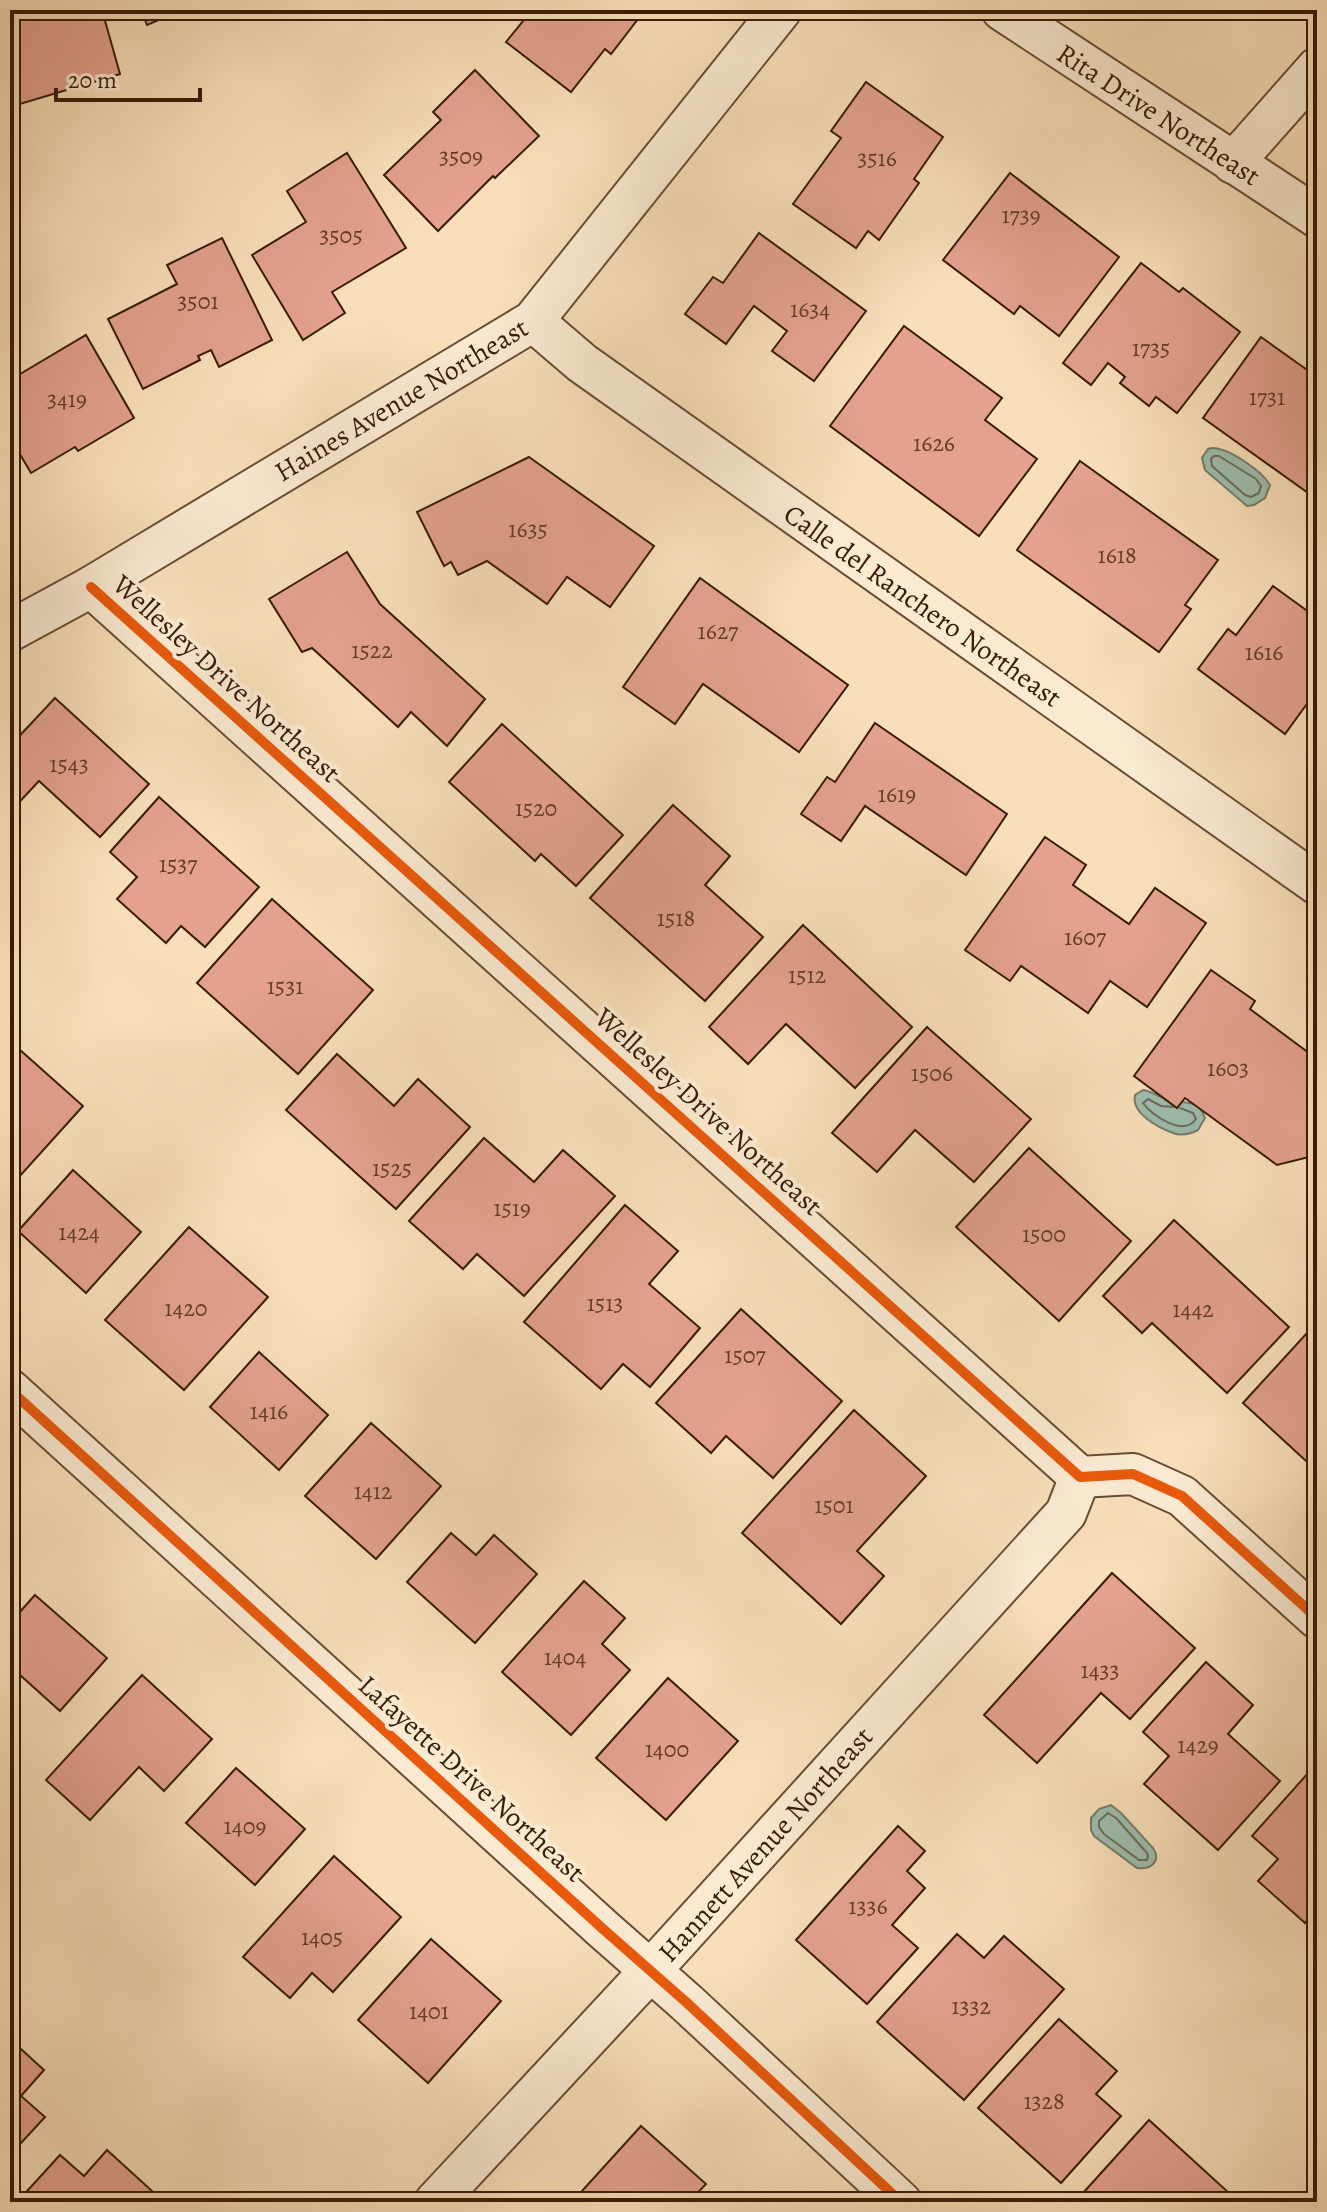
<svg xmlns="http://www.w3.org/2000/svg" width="1327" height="2212" font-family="Alegreya,serif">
  <rect width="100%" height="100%" fill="#f8dfb9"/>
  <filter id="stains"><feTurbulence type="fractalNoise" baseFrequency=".0025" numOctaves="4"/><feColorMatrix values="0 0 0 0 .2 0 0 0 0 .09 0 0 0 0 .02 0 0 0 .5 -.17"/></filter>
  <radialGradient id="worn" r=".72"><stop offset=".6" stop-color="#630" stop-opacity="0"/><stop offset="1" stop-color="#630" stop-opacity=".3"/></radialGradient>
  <!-- water -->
  <g fill="#9dbdae" stroke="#757c6b" stroke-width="2">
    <path d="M 1212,448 C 1229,448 1262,471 1270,485 L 1265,498 L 1254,505 L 1247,506 L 1205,470 L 1202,458 L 1208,449 Z"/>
    <path d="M 1143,1090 C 1151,1091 1155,1095 1163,1098 C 1173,1101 1187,1102 1199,1105 L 1205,1118 L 1198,1130 C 1190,1134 1181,1136 1173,1133 C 1157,1127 1131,1113 1135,1095 Z"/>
    <path d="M 1111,1805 L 1121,1813 L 1153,1848 C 1162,1862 1150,1870 1137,1868 L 1094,1836 L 1091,1830 L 1091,1818 L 1099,1809 Z"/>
  </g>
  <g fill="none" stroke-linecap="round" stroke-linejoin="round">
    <!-- shore -->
    <g stroke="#6b6c5a" stroke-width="2">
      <path d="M 1214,456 L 1219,456 L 1256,479 L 1261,486 L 1259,493 L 1251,497 L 1245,495 L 1212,466 L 1211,459 Z"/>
      <path d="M 1173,1107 L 1161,1106 L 1148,1099 L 1143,1103 C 1152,1116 1184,1137 1196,1119 L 1193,1113 L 1180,1108"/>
      <path d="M 1108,1813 L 1116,1818 L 1147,1853 L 1148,1856 L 1147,1860 L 1139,1860 L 1104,1834 L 1099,1827 L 1099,1821 Z"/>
    </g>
  </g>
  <!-- building -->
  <g fill="#e3a18e" stroke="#391b07" stroke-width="2">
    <path d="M 10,10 L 102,10 L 120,74 L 10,107 Z"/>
    <path d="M 141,10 L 183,10 L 147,25 Z"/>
    <path d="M 532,10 L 645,10 L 611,54 L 605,49 L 571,92 L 506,42 Z"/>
    <path d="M 475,70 L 539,136 L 495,178 L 493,176 L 438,231 L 384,175 L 441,120 L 433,112 Z"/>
    <path d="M 866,82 L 943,137 L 914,179 L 919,183 L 879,240 L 868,231 L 856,248 L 793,204 L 841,138 L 831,131 Z"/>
    <path d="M 347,153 L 406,248 L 332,292 L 345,313 L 303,340 L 252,255 L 306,222 L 287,191 Z"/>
    <path d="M 1010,173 L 1119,257 L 1059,336 L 1020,306 L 1014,314 L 943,260 Z"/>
    <path d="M 759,233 L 866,311 L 814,381 L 772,351 L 787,331 L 754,306 L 726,344 L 685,314 L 713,277 L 723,283 Z"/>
    <path d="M 222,238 L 272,340 L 219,367 L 211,350 L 198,356 L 200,360 L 143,389 L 108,319 L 177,284 L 167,265 Z"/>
    <path d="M 1141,263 L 1179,292 L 1183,288 L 1240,332 L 1177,413 L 1156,397 L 1149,406 L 1120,383 L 1125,377 L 1108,363 L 1091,385 L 1063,363 Z"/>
    <path d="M 904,326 L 1002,398 L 985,420 L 1037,459 L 979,536 L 830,426 Z"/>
    <path d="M 86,335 L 134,418 L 78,451 L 75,447 L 31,473 L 21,456 L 10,463 L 10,380 Z"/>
    <path d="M 1261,337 L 1317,377 L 1317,487 L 1311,495 L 1203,418 Z"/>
    <path d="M 529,457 L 654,546 L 610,607 L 567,577 L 547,604 L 487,561 L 458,575 L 451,562 L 444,566 L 417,512 Z"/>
    <path d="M 1080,461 L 1218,560 L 1185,605 L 1191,609 L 1159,652 L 1017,550 Z"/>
    <path d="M 347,552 L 380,604 L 485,699 L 447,746 L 411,712 L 398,727 L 312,648 L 302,652 L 269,599 Z"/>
    <path d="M 700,578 L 848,685 L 799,752 L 703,684 L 675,724 L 623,687 Z"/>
    <path d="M 1273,586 L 1317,618 L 1317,690 L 1285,734 L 1198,669 L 1228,629 L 1236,635 Z"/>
    <path d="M 55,698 L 149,784 L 100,837 L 39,781 L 10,812 L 10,746 Z"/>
    <path d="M 875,723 L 1007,814 L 966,875 L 865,806 L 841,841 L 801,814 L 827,777 L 835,782 Z"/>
    <path d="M 502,724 L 623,835 L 576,886 L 541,854 L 535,861 L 449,782 Z"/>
    <path d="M 159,797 L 259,887 L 205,947 L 181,926 L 166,943 L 117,899 L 137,877 L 110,852 Z"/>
    <path d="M 673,805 L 730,856 L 705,885 L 763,937 L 705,1001 L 590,898 Z"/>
    <path d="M 1045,837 L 1086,865 L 1073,885 L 1129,924 L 1155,888 L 1206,923 L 1147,1007 L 1110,981 L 1088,1013 L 1021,966 L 1010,981 L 965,950 Z"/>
    <path d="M 272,899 L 373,990 L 298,1074 L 197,983 Z"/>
    <path d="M 803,925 L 912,1027 L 855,1088 L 786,1024 L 748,1064 L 709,1027 Z"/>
    <path d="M 1211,970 L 1255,1001 L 1250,1009 L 1317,1059 L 1317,1155 L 1277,1165 L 1185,1098 L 1177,1108 L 1134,1076 Z"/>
    <path d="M 927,1027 L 1031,1119 L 974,1182 L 915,1130 L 877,1172 L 832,1133 Z"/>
    <path d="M 10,1041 L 83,1106 L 10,1187 Z"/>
    <path d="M 337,1054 L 394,1106 L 418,1079 L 470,1127 L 396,1209 L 286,1110 Z"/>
    <path d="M 484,1138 L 534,1182 L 563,1150 L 615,1196 L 524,1296 L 477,1254 L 463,1269 L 409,1221 Z"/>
    <path d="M 1029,1148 L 1131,1241 L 1059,1321 L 956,1227 Z"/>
    <path d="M 73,1170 L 141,1232 L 86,1293 L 18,1231 Z"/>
    <path d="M 625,1205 L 678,1251 L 649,1284 L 700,1328 L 650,1387 L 623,1364 L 601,1389 L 524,1322 Z"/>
    <path d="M 1174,1220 L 1289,1327 L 1227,1393 L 1152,1323 L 1142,1333 L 1103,1296 Z"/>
    <path d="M 189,1227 L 268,1297 L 184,1390 L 105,1320 Z"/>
    <path d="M 741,1309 L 842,1401 L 773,1478 L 726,1436 L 711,1453 L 656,1403 Z"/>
    <path d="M 1317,1322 L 1317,1471 L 1243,1403 Z"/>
    <path d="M 259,1352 L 328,1415 L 279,1470 L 210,1407 Z"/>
    <path d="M 854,1410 L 926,1476 L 857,1551 L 884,1576 L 841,1624 L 742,1533 Z"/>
    <path d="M 371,1423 L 441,1486 L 376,1559 L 305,1496 Z"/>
    <path d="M 451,1533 L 476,1555 L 494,1535 L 537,1574 L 475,1643 L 407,1582 Z"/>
    <path d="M 1112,1573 L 1195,1648 L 1130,1719 L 1101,1693 L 1037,1763 L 984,1715 Z"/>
    <path d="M 584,1581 L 625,1618 L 602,1644 L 630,1670 L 571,1735 L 502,1672 Z"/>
    <path d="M 35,1595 L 107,1658 L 60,1711 L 10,1666 L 10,1623 Z"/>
    <path d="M 1206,1662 L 1253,1705 L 1228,1734 L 1280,1781 L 1218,1850 L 1144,1784 L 1169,1756 L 1143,1732 Z"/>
    <path d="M 142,1675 L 212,1739 L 164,1791 L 139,1767 L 90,1820 L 46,1780 Z"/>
    <path d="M 668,1678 L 738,1741 L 666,1820 L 596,1758 Z"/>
    <path d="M 1317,1763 L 1317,1909 L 1305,1923 L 1258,1881 L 1278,1859 L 1252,1836 Z"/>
    <path d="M 236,1768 L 305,1829 L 255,1885 L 186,1823 Z"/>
    <path d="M 898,1826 L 925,1851 L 907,1871 L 925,1888 L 892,1925 L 918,1948 L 867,2004 L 796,1940 Z"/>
    <path d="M 334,1856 L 401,1917 L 333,1992 L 312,1973 L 290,1998 L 243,1957 Z"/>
    <path d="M 957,1934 L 984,1958 L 1004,1936 L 1064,1989 L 964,2100 L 877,2022 Z"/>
    <path d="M 431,1939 L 501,2001 L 428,2083 L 358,2020 Z"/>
    <path d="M 1059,2019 L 1117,2071 L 1096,2094 L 1121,2116 L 1061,2183 L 978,2108 Z"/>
    <path d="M 10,2039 L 44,2070 L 21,2096 L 45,2117 L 10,2155 Z"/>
    <path d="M 1149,2120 L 1229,2193 L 1220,2202 L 1093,2202 L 1083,2193 Z"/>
    <path d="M 641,2126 L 706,2184 L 689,2202 L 572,2202 Z"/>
    <path d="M 107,2150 L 152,2191 L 141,2202 L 17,2202 L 60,2155 L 84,2176 Z"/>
  </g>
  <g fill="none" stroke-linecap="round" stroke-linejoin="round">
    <!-- minor casing -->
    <g stroke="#694c34" stroke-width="44">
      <g id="minor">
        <path d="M 1002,10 L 1317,217"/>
        <path d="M 1233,163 L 1317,68"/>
        <path d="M 533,321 L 582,363 L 1317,884"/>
        <path d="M 91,587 L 1080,1477 L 1133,1474 L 1182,1496 L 1317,1618"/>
        <path d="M 10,631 L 91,587 L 533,321 L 781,10"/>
        <path d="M 10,1390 L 603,1929 L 686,2002 L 901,2202"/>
        <path d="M 435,2202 L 651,1970 L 1066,1513 L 1080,1477"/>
      </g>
    </g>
    <!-- minor -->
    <use href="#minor" stroke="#faead2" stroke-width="40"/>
    <!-- cycleway casing -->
    <g stroke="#faead2" stroke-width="15">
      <g id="cycleway">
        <path d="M 91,587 L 1080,1477 L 1133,1474 L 1182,1496 L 1317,1618"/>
        <path d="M 10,1390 L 603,1929 L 686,2002 L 901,2202"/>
      </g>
    </g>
    <!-- cycleway -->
    <use href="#cycleway" stroke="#e8590c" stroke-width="10"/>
  </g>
  <g text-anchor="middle" stroke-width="8" stroke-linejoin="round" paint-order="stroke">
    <!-- number labels -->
    <g font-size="24" fill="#643c29">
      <text x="461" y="164">3509</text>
      <text x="877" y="166">3516</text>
      <text x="1021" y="223">1739</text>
      <text x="341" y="243">3505</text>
      <text x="198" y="309">3501</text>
      <text x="810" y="317">1634</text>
      <text x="1151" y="356">1735</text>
      <text x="1267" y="405">1731</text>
      <text x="67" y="407">3419</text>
      <text x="934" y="451">1626</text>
      <text x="528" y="537">1635</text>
      <text x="1117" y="563">1618</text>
      <text x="718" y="639">1627</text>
      <text x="372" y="658">1522</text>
      <text x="1264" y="660">1616</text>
      <text x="69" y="772">1543</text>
      <text x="897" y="802">1619</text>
      <text x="536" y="816">1520</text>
      <text x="178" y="872">1537</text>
      <text x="676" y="926">1518</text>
      <text x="1085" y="945">1607</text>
      <text x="807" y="983">1512</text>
      <text x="285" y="994">1531</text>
      <text x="1228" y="1076">1603</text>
      <text x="932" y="1081">1506</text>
      <text x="392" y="1176">1525</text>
      <text x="512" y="1216">1519</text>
      <text x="79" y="1240">1424</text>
      <text x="1044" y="1242">1500</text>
      <text x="605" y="1311">1513</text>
      <text x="186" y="1316">1420</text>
      <text x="1193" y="1317">1442</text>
      <text x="745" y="1363">1507</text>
      <text x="269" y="1419">1416</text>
      <text x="373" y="1499">1412</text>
      <text x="834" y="1513">1501</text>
      <text x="565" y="1665">1404</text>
      <text x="1100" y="1678">1433</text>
      <text x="1198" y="1753">1429</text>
      <text x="667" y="1757">1400</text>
      <text x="245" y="1834">1409</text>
      <text x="868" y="1914">1336</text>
      <text x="322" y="1945">1405</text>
      <text x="971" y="2014">1332</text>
      <text x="429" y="2019">1401</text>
      <text x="1044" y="2109">1328</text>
    </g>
    <!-- street labels -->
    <g font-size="28" fill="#391b07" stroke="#faead2">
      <text transform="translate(1159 114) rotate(33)" y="10">Rita Drive Northeast</text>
      <text transform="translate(401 399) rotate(-31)" y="10">Haines Avenue Northeast</text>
      <text transform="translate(923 605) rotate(35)" y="10">Calle del Ranchero Northeast</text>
      <text transform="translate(227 678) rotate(42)" y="10">Wellesley Drive Northeast</text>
      <text transform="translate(709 1111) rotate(42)" y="10">Wellesley Drive Northeast</text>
      <text transform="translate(472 1778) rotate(42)" y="10">Lafayette Drive Northeast</text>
      <text transform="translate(765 1844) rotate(-48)" y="10">Hannett Avenue Northeast</text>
    </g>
  </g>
  <!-- margin -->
  <rect width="1327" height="2212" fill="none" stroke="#f8dfb9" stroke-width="40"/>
  <rect x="12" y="12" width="1303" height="2188" fill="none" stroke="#391b07" stroke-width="4"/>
  <rect x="20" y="20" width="1287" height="2172" fill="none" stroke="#391b07" stroke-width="2"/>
  <!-- scale -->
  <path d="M56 88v12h144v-12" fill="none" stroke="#391b07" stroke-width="4"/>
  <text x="68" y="88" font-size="24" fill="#391b07" stroke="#faead2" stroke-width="6" paint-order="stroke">20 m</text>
  <rect width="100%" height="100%" filter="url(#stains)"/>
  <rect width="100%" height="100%" fill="url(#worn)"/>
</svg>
